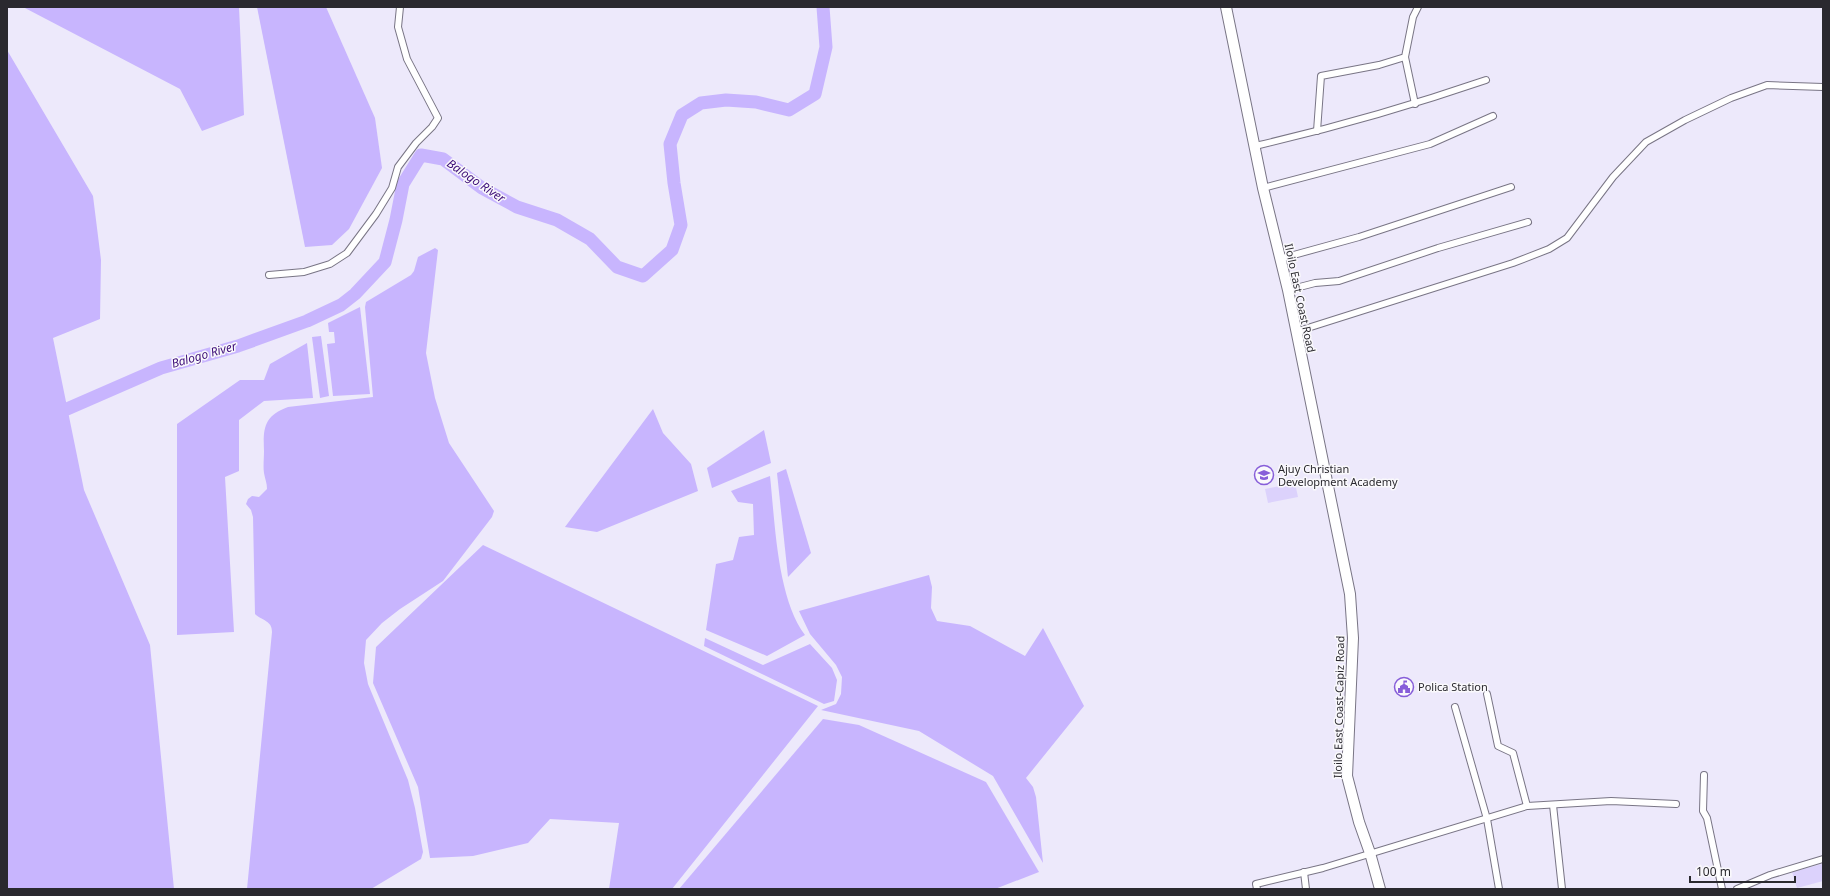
<svg xmlns="http://www.w3.org/2000/svg" width="1830" height="896" font-family="'Noto Sans',sans-serif">
  <rect width="100%" height="100%" fill="#ede9fb"/>
  <!-- green -->
  <g fill="#dcd2fc">
    <path d="M 1295,483 L 1298,497 L 1268,503 L 1265,489 Z"/>
    <path d="M 1822,864 L 1823,881 L 1797,888 L 1792,872 Z"/>
  </g>
  <!-- water -->
  <g fill="#c8b5fe">
    <path d="M 23,7 L 239,7 L 244,115 L 202,131 L 180,89 Z"/>
    <path d="M 257,7 L 326,7 L 375,118 L 382,168 L 349,229 L 332,245 L 305,247 Z"/>
    <path d="M 7,50 L 93,196 L 101,260 L 100,319 L 53,338 L 84,490 L 150,645 L 174,889 L 7,889 Z"/>
    <path d="M 435,248 L 438,250 L 426,353 L 435,398 L 449,443 L 494,511 L 492,517 L 443,581 L 400,609 L 382,623 L 366,640 L 364,663 L 368,684 L 408,780 L 415,808 L 423,852 L 421,859 L 371,889 L 247,889 L 272,632 C 272,620 262,621 255,614 L 253,517 L 251,510 L 246,504 L 248,499 L 252,496 L 259,497 L 267,489 C 267,483 265,479 264,473 C 263,467 264,458 264,451 C 263,428 264,416 288,407 L 373,397 L 365,307 L 366,302 L 411,275 L 414,271 L 418,257 Z"/>
    <path d="M 360,307 L 370,394 L 333,396 L 327,344 L 335,343 L 334,332 L 329,332 L 328,323 Z"/>
    <path d="M 321,336 L 329,396 L 320,398 L 312,337 Z"/>
    <path d="M 307,343 L 313,398 L 264,401 L 239,420 L 239,471 L 225,477 L 234,632 L 177,635 L 177,424 L 240,380 L 264,380 L 270,364 Z"/>
    <path d="M 653,409 L 663,433 L 691,464 L 698,491 L 597,532 L 565,527 Z"/>
    <path d="M 764,430 L 771,463 L 712,488 L 707,468 Z"/>
    <path d="M 786,469 L 811,553 L 788,577 L 777,473 Z"/>
    <path d="M 770,476 C 775,522 777,598 805,635 L 767,656 L 706,630 L 716,564 L 733,560 L 739,537 L 754,535 L 753,504 L 738,502 L 731,491 Z"/>
    <path d="M 483,545 L 818,706 L 672,889 L 609,889 L 619,823 L 550,819 L 528,843 L 473,856 L 430,858 L 418,787 L 373,683 L 376,647 Z"/>
    <path d="M 929,575 L 932,587 L 931,608 L 937,621 L 970,626 L 1025,656 L 1043,628 L 1084,706 L 1026,778 L 1033,787 L 1036,797 L 1043,863 L 993,776 L 919,731 L 821,710 L 836,704 L 841,694 L 842,677 L 836,665 L 810,634 L 799,611 Z"/>
    <path d="M 705,638 L 763,665 L 810,644 L 832,668 L 837,680 L 834,701 L 824,704 L 704,646 Z"/>
    <path d="M 823,719 L 859,725 L 986,782 L 1039,872 L 995,889 L 679,889 Z"/>
  </g>
  <g fill="none" stroke-linecap="round" stroke-linejoin="round">
    <!-- river -->
    <path stroke="#c8b5fe" stroke-width="13" d="M 67,409 L 161,368 L 238,346 L 307,321 L 341,305 L 355,294 L 385,262 L 396,220 L 403,184 L 421,155 L 443,159 L 482,188 L 517,207 L 557,220 L 590,239 L 617,267 L 643,276 L 672,250 L 681,225 L 674,183 L 670,144 L 682,115 L 701,103 L 726,100 L 756,102 L 789,110 L 815,94 L 826,47 L 823,7"/>
    <!-- minor casing -->
    <g stroke="#797585" stroke-width="8">
      <g id="minor">
        <path d="M 1405,57 L 1415,104"/>
        <path d="M 1317,131 L 1321,76 L 1379,65 L 1405,57 L 1413,17 L 1418,7"/>
        <path d="M 1255,146 C 1333,128 1410,106 1486,80"/>
        <path d="M 1263,188 L 1430,144 L 1493,116"/>
        <path d="M 1279,259 L 1359,237 L 1511,187"/>
        <path d="M 269,275 L 304,272 L 330,264 L 347,253 L 376,214 L 392,188 L 398,167 L 416,143 L 432,127 L 438,118 L 407,59 L 398,27 L 400,7"/>
        <path d="M 1288,290 L 1315,283 L 1339,281 L 1438,248 L 1528,222"/>
        <path d="M 1295,332 L 1513,263 L 1549,249 L 1567,238 L 1613,177 L 1646,142 L 1685,120 L 1731,98 L 1767,85 L 1823,87"/>
        <path d="M 1487,694 L 1498,746 L 1513,753 L 1527,806"/>
        <path d="M 1455,707 L 1487,819 L 1499,889"/>
        <path d="M 1704,775 L 1703,811 L 1707,818 L 1722,889"/>
        <path d="M 1553,805 L 1562,889"/>
        <path d="M 1304,872 L 1306,889"/>
        <path d="M 1257,889 L 1256,884 L 1323,868 L 1527,806 L 1611,801 L 1676,804"/>
        <path d="M 1737,889 L 1770,875 L 1823,859"/>
      </g>
    </g>
    <!-- primary casing -->
    <g stroke="#797585" stroke-width="12">
      <path id="primary" d="M 1226,7 L 1263,188 L 1288,290 L 1350,594 L 1353,638 L 1347,776 L 1359,822 L 1370,853 L 1380,889"/>
    </g>
    <!-- minor -->
    <use href="#minor" stroke="#fff" stroke-width="6"/>
    <!-- primary -->
    <use href="#primary" stroke="#fff" stroke-width="10"/>
  </g>
  <!-- icons -->
  <defs>
    <g id="school-ring" transform="scale(1)"><circle r="9.5" fill="#faf9fc" stroke="#875ed9" stroke-width="1.5"/><path d="M0-5L7-2L0 1L-7-2ZM-4 1L0 2.5L4 1V4Q0 6-4 4Z" fill="#875ed9"/></g>
    <g id="civic-ring" transform="scale(1)"><circle r="9.5" fill="#faf9fc" stroke="#875ed9" stroke-width="1.5"/><path d="M-.6-6.5H3V-4.5H.6V-3L4-1V1h2V6H-6V1h2V-1L-.6-3ZM-1.2 2.5V6h2.4V2.5Z" fill="#875ed9"/></g>
  </defs>
  <g fill-rule="evenodd">
    <use href="#school-ring" x="1264" y="475"/>
    <use href="#civic-ring" x="1404" y="687"/>
  </g>
  <g text-anchor="middle" stroke-width="3" stroke-linejoin="round" paint-order="stroke">
    <!-- street labels -->
    <g font-size="11" fill="#2a292f" stroke="#faf9fc">
      <text transform="translate(1300 298) rotate(78)" y="4">Iloilo East Coast Road</text>
      <text transform="translate(1339 707) rotate(-89)" y="4">Iloilo East Coast-Capiz Road</text>
    </g>
    <!-- poi labels -->
    <g font-size="11" fill="#2a292f" stroke="#faf9fc" text-anchor="start">
      <text x="1278" y="473">Ajuy Christian<tspan x="1278" dy="13">Development Academy</tspan></text>
      <text x="1418" y="691">Polica Station</text>
    </g>
    <!-- water labels -->
    <g font-size="12" font-style="italic" fill="#3e0f79" stroke="#faf9fc">
      <text transform="translate(476 181) rotate(34)" y="4">Balogo River</text>
      <text transform="translate(204 355) rotate(-16)" y="4">Balogo River</text>
    </g>
  </g>
  <!-- border -->
  <rect width="1830" height="896" fill="none" stroke="#2a292f" stroke-width="16"/>
  <!-- scale -->
  <path d="M1690 876v6h105v-6" fill="none" stroke="#2a292f" stroke-width="2"/>
  <text x="1696" y="876" font-size="12" fill="#2a292f" stroke="#faf9fc" stroke-width="3" paint-order="stroke">100 m</text>
</svg>
